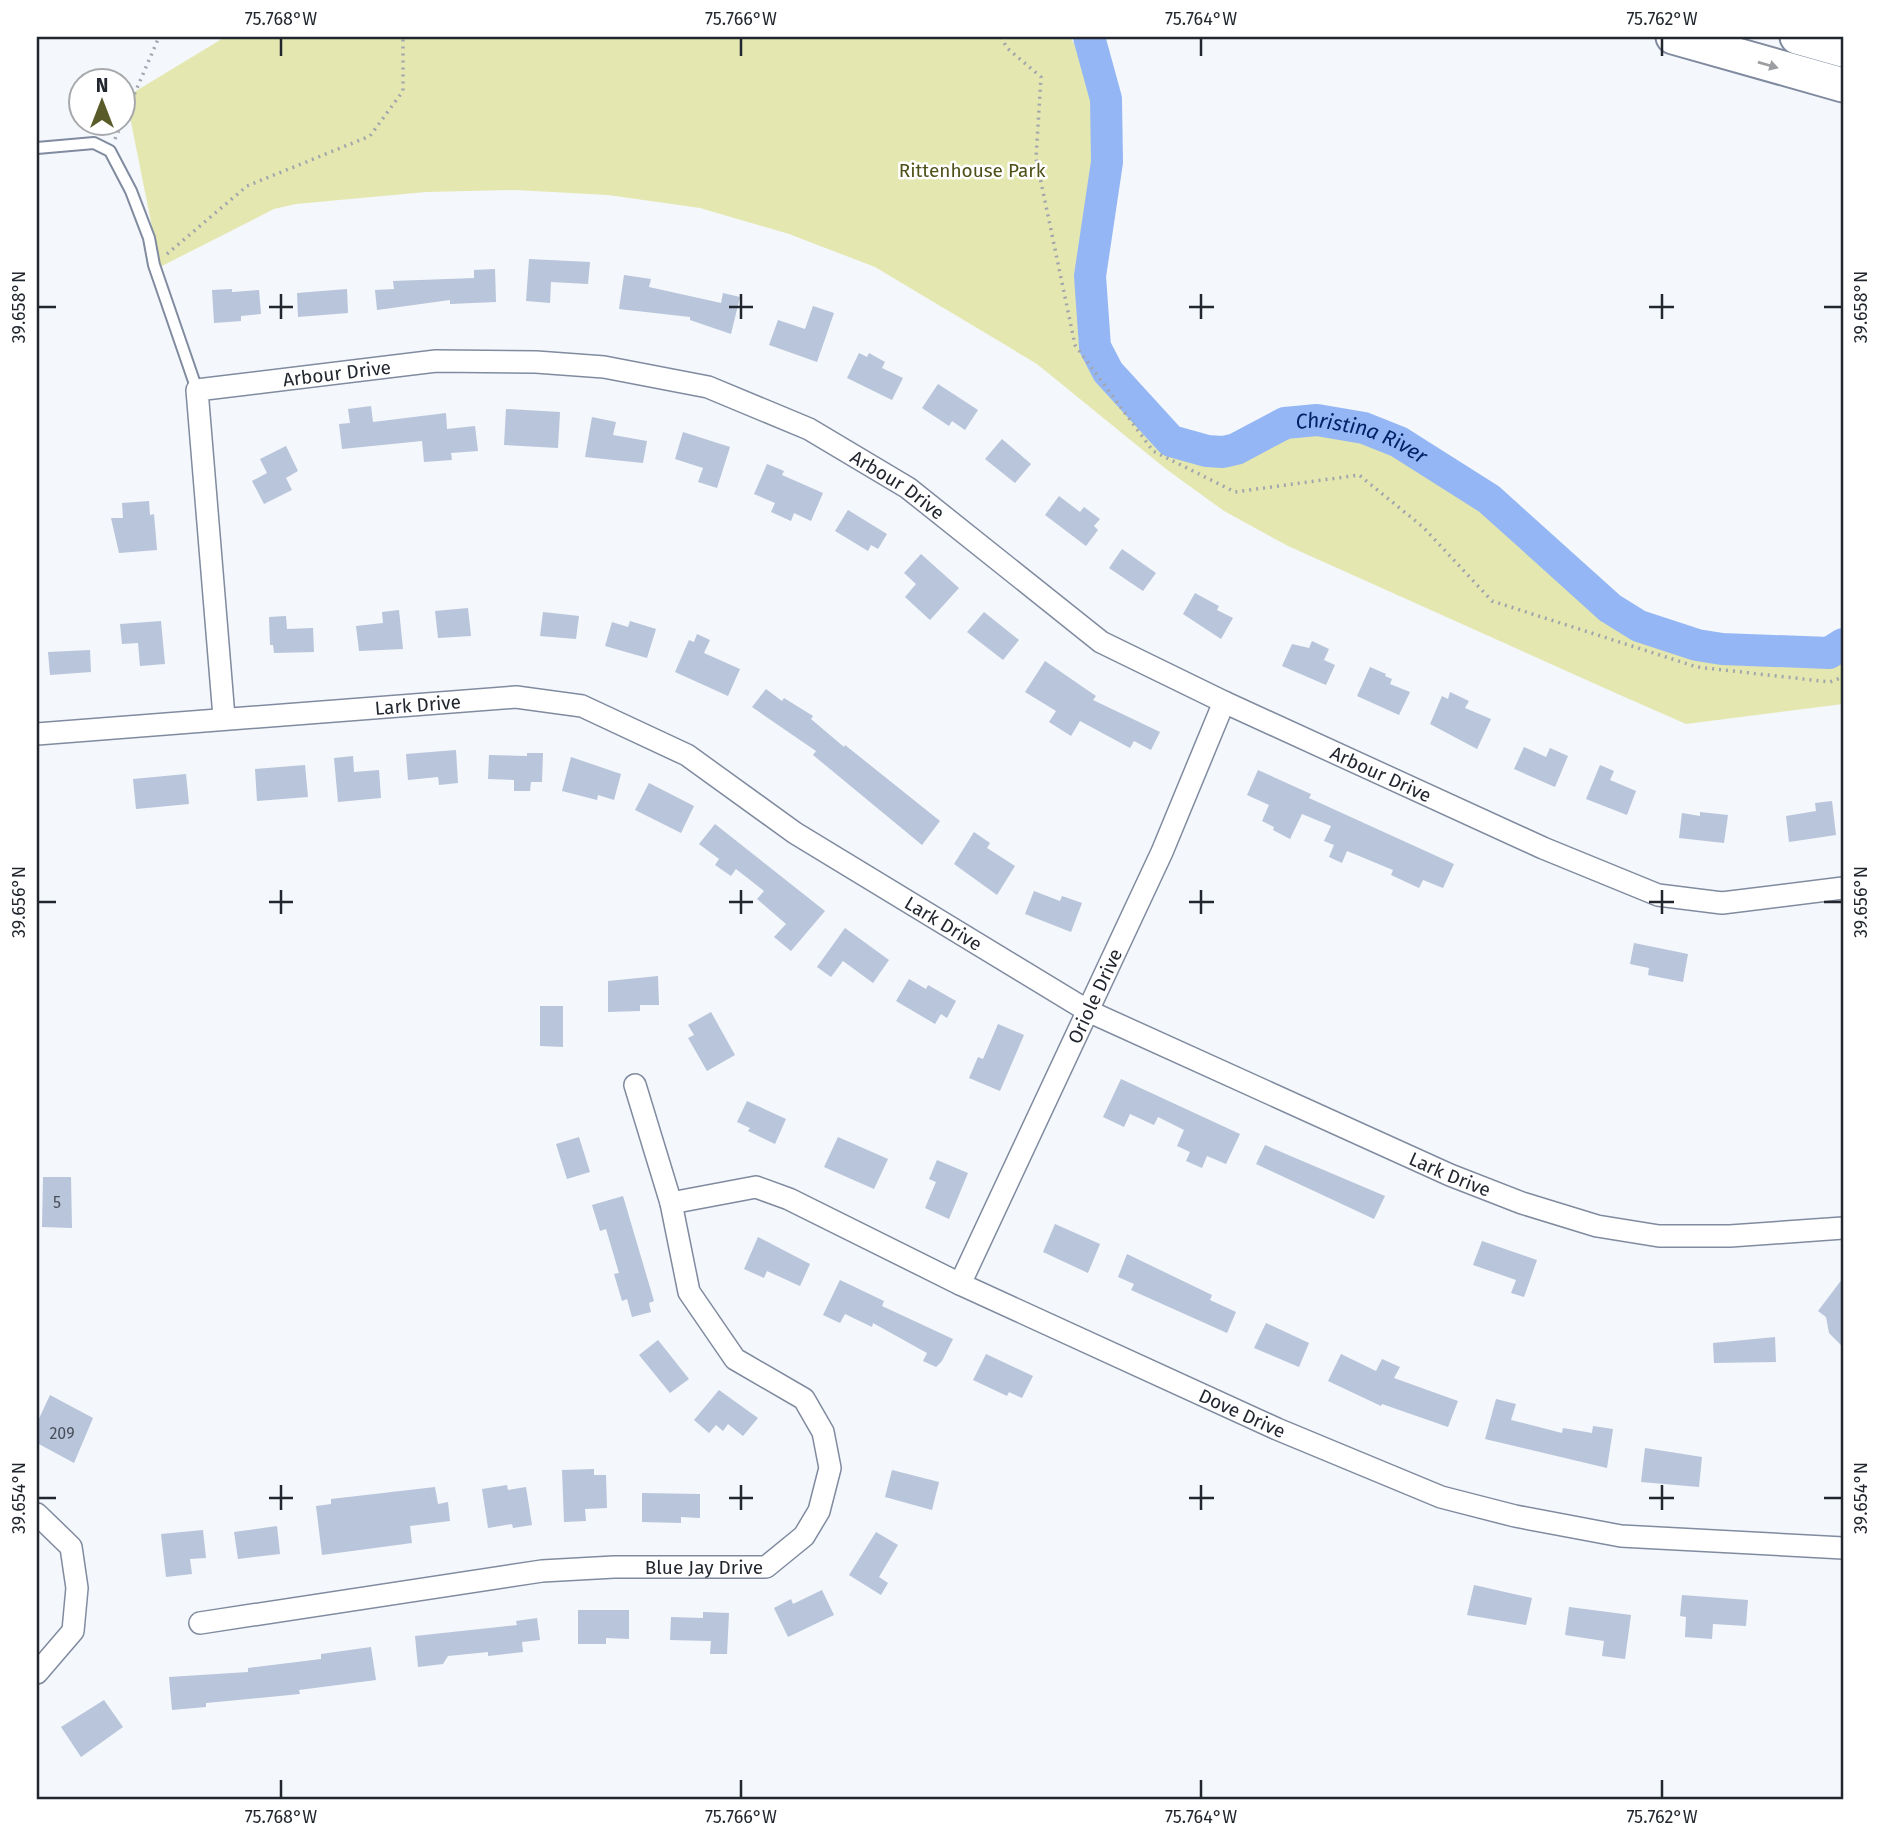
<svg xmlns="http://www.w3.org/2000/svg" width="1880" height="1836" font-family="'Fira Sans',sans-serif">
  <rect width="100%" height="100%" fill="#f4f7fb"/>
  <!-- green -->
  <path fill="#e4e8b0" d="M 225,37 L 1070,37 C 1081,55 1100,78 1106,98 C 1109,108 1107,123 1107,134 C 1108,201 1068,314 1108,372 C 1135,411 1184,467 1236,449 C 1253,443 1267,431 1283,424 C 1306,415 1342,422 1365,429 C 1447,454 1516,521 1578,577 C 1597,594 1614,612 1637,625 C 1695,657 1766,647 1829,653 L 1843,644 L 1843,704 L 1686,724 L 1620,695 L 1288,546 L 1224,511 L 1166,469 L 1037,364 L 875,267 L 789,234 L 700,208 L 608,195 L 515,190 L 426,192 L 296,204 L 274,209 L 160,267 L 126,97 Z"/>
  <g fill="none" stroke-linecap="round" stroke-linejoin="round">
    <!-- river -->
    <path stroke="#94b6f5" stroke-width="32" id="s1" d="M 1089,37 L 1106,99 L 1107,162 L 1090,276 L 1095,347 L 1108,372 L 1171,441 L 1207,451 L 1223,452 L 1236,449 L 1285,423 L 1317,420 L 1364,428 L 1399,442 L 1489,499 L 1610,608 L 1639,626 L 1697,645 L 1722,649 L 1829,653 L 1843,644"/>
  </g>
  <!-- building -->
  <g fill="#b8c5db">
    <path d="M 529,259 L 590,262 L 588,284 L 551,282 L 550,303 L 526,301 Z"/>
    <path d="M 495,269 L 496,302 L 450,304 L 450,300 L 377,310 L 375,290 L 394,289 L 393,281 L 474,278 L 474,270 Z"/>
    <path d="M 624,275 L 651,279 L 649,287 L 721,303 L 723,293 L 740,297 L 731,334 L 690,320 L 690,317 L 619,309 Z"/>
    <path d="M 232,289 L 232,292 L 259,290 L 261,314 L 241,316 L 241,321 L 214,323 L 212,290 Z"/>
    <path d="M 347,289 L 348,313 L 298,317 L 297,293 Z"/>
    <path d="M 813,306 L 834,313 L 817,362 L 769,345 L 778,320 L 805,329 Z"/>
    <path d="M 859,353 L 867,357 L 869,353 L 885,362 L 882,368 L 903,378 L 892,400 L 847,378 Z"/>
    <path d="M 938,384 L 978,410 L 965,430 L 952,421 L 949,426 L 922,408 Z"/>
    <path d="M 371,406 L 373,422 L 446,413 L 447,429 L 475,426 L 478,451 L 451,453 L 452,460 L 424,462 L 422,441 L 342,449 L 339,424 L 350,423 L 348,409 Z"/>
    <path d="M 506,409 L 560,412 L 558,448 L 504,445 Z"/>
    <path d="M 592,417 L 616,422 L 613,435 L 647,441 L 643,463 L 585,457 Z"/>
    <path d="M 683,432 L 730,447 L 717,488 L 698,482 L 703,468 L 675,459 Z"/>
    <path d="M 1002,439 L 1031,464 L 1015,483 L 985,459 Z"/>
    <path d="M 286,446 L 298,471 L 286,478 L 292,490 L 264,504 L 252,481 L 267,473 L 260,459 Z"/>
    <path d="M 767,464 L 784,471 L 782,475 L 823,493 L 811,521 L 794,513 L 791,521 L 771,512 L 775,503 L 754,494 Z"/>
    <path d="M 1059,496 L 1080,512 L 1084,507 L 1100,519 L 1094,526 L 1098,530 L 1086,546 L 1045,515 Z"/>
    <path d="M 149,501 L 150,515 L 154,514 L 157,550 L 119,553 L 111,518 L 123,518 L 122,503 Z"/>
    <path d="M 848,510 L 887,534 L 878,549 L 871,545 L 868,551 L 835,531 Z"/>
    <path d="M 1122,549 L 1156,573 L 1143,591 L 1109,568 Z"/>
    <path d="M 921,554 L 959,588 L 930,620 L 905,597 L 916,584 L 904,573 Z"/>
    <path d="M 1195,593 L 1219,606 L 1217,610 L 1233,618 L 1221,639 L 1183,614 Z"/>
    <path d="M 468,608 L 471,636 L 438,638 L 435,611 Z"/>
    <path d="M 399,610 L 403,649 L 359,651 L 356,626 L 383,623 L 382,612 Z"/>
    <path d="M 543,612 L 579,616 L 576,639 L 540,636 Z"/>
    <path d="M 984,612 L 1019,640 L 1003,660 L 967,632 Z"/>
    <path d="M 286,616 L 287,629 L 313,628 L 314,652 L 274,653 L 273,645 L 270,645 L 269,617 Z"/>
    <path d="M 161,621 L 165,664 L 140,666 L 138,643 L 122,644 L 120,624 Z"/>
    <path d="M 630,621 L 656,629 L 647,658 L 605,646 L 612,622 L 628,627 Z"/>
    <path d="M 697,634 L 710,640 L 704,653 L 740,669 L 728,696 L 675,672 L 689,640 L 694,642 Z"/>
    <path d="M 1312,641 L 1329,649 L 1324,660 L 1335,665 L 1326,685 L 1282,666 L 1292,644 L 1309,648 Z"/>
    <path d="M 90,650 L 91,672 L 50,675 L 48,652 Z"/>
    <path d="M 1045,661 L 1096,696 L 1093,700 L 1160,732 L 1151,750 L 1134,741 L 1130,748 L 1080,721 L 1071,736 L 1049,722 L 1056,711 L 1025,692 Z"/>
    <path d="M 1370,667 L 1386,674 L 1385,676 L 1392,679 L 1390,684 L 1410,692 L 1399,715 L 1357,696 Z"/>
    <path d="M 766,689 L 782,701 L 784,698 L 813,716 L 811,719 L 844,747 L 845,745 L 940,821 L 922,845 L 813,755 L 816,751 L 752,707 Z"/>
    <path d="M 1450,692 L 1469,701 L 1465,708 L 1491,719 L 1477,749 L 1430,724 L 1442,696 L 1448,699 Z"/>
    <path d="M 1524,747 L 1546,757 L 1550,748 L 1568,756 L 1555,787 L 1514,769 Z"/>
    <path d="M 456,750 L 458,783 L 439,785 L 438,777 L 408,780 L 406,754 Z"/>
    <path d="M 527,753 L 543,753 L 542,782 L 531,782 L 530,791 L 514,791 L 514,780 L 488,779 L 489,755 L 527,756 Z"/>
    <path d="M 353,756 L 354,772 L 379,770 L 381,798 L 338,802 L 334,758 Z"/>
    <path d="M 571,757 L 621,774 L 614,800 L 598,795 L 597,800 L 562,791 Z"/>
    <path d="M 305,765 L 308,797 L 257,801 L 255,769 Z"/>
    <path d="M 1600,765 L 1614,771 L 1610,780 L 1636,791 L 1627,815 L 1586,799 Z"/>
    <path d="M 1258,770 L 1311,794 L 1309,798 L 1454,864 L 1443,888 L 1423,880 L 1419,888 L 1391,875 L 1393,870 L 1347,851 L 1342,863 L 1329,857 L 1334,845 L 1324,841 L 1331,826 L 1302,814 L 1290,839 L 1273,830 L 1274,827 L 1262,821 L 1269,805 L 1247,795 Z"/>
    <path d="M 186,774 L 189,804 L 136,809 L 133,779 Z"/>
    <path d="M 649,783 L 694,806 L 681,833 L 635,810 Z"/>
    <path d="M 1832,801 L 1836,835 L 1789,842 L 1786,816 L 1816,811 L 1815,803 Z"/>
    <path d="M 1700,812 L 1728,815 L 1724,843 L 1679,838 L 1682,813 L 1700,816 Z"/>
    <path d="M 715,824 L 825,911 L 791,951 L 774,937 L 786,924 L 757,899 L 764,891 L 736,869 L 731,876 L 715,865 L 719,859 L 699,844 Z"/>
    <path d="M 974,832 L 990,843 L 987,848 L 1015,866 L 997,895 L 954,864 Z"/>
    <path d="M 1034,891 L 1060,901 L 1062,896 L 1082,903 L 1071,932 L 1025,914 Z"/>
    <path d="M 845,928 L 889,960 L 873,983 L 843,961 L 831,977 L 817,967 Z"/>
    <path d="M 1634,943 L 1688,954 L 1683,982 L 1648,975 L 1649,968 L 1630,964 Z"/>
    <path d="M 658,976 L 659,1005 L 640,1005 L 640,1011 L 608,1012 L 608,981 Z"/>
    <path d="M 909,979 L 926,989 L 928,985 L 956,1001 L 947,1018 L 941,1014 L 935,1024 L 896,1001 Z"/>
    <path d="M 540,1006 L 563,1006 L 563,1047 L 540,1046 Z"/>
    <path d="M 711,1012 L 735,1055 L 707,1071 L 688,1038 L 694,1035 L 688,1025 Z"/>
    <path d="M 998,1024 L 1024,1035 L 1000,1091 L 969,1078 L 978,1057 L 983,1059 Z"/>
    <path d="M 1121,1079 L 1240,1134 L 1226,1164 L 1207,1156 L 1202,1168 L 1186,1161 L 1190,1152 L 1177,1146 L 1184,1130 L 1158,1117 L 1154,1125 L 1130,1114 L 1124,1127 L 1103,1117 Z"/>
    <path d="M 747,1101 L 786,1119 L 775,1144 L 748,1131 L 750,1128 L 737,1122 Z"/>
    <path d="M 579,1137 L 590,1172 L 567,1179 L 556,1144 Z"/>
    <path d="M 838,1137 L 888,1159 L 874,1189 L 824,1167 Z"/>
    <path d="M 1265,1145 L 1385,1196 L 1374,1219 L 1256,1164 Z"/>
    <path d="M 937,1160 L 968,1173 L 949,1219 L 925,1208 L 936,1182 L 929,1179 Z"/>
    <path d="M 43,1177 L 71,1177 L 72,1228 L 42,1227 Z"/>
    <path d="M 623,1196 L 654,1301 L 649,1303 L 651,1312 L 632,1317 L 627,1299 L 622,1301 L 614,1274 L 619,1273 L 606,1229 L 600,1231 L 592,1205 Z"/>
    <path d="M 1055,1224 L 1100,1244 L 1088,1273 L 1043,1252 Z"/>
    <path d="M 758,1237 L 810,1264 L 800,1286 L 767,1271 L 764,1278 L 744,1269 Z"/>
    <path d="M 1482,1241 L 1537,1260 L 1524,1297 L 1511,1293 L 1516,1280 L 1473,1265 Z"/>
    <path d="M 1127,1254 L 1212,1295 L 1210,1300 L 1236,1312 L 1227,1333 L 1131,1290 L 1134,1284 L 1118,1277 Z"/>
    <path d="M 1843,1278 L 1843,1347 L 1829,1333 L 1826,1317 L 1818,1311 Z"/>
    <path d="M 840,1280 L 884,1301 L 882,1306 L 953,1339 L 942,1361 L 936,1367 L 923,1361 L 927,1353 L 873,1323 L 872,1327 L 845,1314 L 840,1323 L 823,1315 Z"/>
    <path d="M 1266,1323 L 1309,1343 L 1299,1367 L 1254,1348 Z"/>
    <path d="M 1775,1337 L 1776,1362 L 1714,1363 L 1713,1343 Z"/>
    <path d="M 658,1340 L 689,1379 L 670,1393 L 639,1355 Z"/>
    <path d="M 986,1354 L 1033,1376 L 1022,1398 L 1009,1392 L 1007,1396 L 973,1380 Z"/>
    <path d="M 1341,1354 L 1376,1371 L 1382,1359 L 1400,1367 L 1394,1378 L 1458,1401 L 1448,1427 L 1382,1404 L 1381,1406 L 1328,1381 Z"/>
    <path d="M 719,1390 L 758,1418 L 743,1436 L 728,1424 L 723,1431 L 716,1425 L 709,1433 L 694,1420 Z"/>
    <path d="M 50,1395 L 93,1418 L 74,1463 L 37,1443 L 37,1423 Z"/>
    <path d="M 1496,1399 L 1516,1404 L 1511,1420 L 1562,1433 L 1563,1428 L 1592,1433 L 1593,1426 L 1613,1429 L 1607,1468 L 1485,1439 Z"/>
    <path d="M 1645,1448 L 1702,1457 L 1699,1487 L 1641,1482 Z"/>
    <path d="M 594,1469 L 594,1475 L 606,1475 L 607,1508 L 585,1509 L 586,1521 L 564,1522 L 562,1470 Z"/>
    <path d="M 892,1470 L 939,1482 L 932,1510 L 885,1497 Z"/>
    <path d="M 507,1485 L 508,1490 L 526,1487 L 532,1525 L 513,1528 L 512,1524 L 488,1528 L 482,1489 Z"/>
    <path d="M 435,1487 L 438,1504 L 448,1502 L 450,1521 L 410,1526 L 412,1543 L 322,1555 L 316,1506 L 331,1504 L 331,1499 Z"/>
    <path d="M 642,1493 L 700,1494 L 700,1518 L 681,1517 L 681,1523 L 642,1522 Z"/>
    <path d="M 277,1526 L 280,1554 L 238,1559 L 234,1532 Z"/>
    <path d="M 203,1530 L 206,1558 L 190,1559 L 192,1574 L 166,1577 L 161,1534 Z"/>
    <path d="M 876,1532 L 898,1545 L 879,1577 L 888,1583 L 881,1595 L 849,1575 Z"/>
    <path d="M 1474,1585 L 1532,1598 L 1526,1625 L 1467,1615 Z"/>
    <path d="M 822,1590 L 834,1615 L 788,1637 L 774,1608 L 791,1599 L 793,1604 Z"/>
    <path d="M 1682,1595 L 1748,1600 L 1746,1626 L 1713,1624 L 1712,1639 L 1685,1637 L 1686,1617 L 1680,1616 Z"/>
    <path d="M 1569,1607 L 1631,1615 L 1625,1659 L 1602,1656 L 1604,1641 L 1565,1635 Z"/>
    <path d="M 578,1610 L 629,1610 L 629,1639 L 606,1638 L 606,1644 L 578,1644 Z"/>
    <path d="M 703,1612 L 729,1613 L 727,1654 L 710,1654 L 711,1641 L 670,1640 L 671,1617 L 703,1618 Z"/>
    <path d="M 537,1618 L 540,1640 L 522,1642 L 523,1652 L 488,1656 L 488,1652 L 448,1656 L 443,1664 L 418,1667 L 415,1636 L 517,1625 L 516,1621 Z"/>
    <path d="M 371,1647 L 376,1680 L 299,1690 L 300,1694 L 206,1703 L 206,1707 L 172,1710 L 169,1677 L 248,1672 L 248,1668 L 321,1659 L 321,1654 Z"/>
    <path d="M 104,1700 L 123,1727 L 81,1757 L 61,1727 Z"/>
  </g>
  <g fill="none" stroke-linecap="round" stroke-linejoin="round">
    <!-- service casing -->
    <g stroke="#808ba0" stroke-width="14">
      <path id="service" d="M 37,148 L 94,143 L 110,151 L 131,191 L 149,238 L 154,265 L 197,390"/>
    </g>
    <!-- minor casing -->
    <g stroke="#808ba0" stroke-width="24">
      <g id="minor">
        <path id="s2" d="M 224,717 L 197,390 L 436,361 L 536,362 L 604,367 L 708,387 L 809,429 L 908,488 L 1101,642 L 1224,702 L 1543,848 L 1658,895 L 1722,903 L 1843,888"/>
        <path id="s3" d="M 37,734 L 516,697 L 582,706 L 687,755 L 795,833 L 1088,1011 L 1450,1175 L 1522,1203 L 1597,1226 L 1659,1236 L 1730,1236 L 1843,1228"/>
        <path id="s4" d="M 671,1203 L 756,1187 L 789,1199 L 960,1284 L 1277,1429 L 1441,1497 L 1515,1516 L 1621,1536 L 1843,1548"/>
        <path id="s5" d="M 960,1284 L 1162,852 L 1224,702"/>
        <path d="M 37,1514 L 71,1547 L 77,1588 L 73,1631 L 37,1673"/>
        <path id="s6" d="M 200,1623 L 542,1571 L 614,1567 L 766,1567 L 804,1536 L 819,1511 L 830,1468 L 823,1432 L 804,1399 L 735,1359 L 689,1292 L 671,1203 L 635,1085"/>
      </g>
    </g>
    <!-- primary casing -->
    <g stroke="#808ba0" stroke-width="37">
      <g id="primary">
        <path d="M 1673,37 L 1843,85"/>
        <path d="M 1797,37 L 1843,50"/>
      </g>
    </g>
    <!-- path -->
    <g stroke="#a2a6ac" stroke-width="3.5" stroke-dasharray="2 5" stroke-linecap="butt">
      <path d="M 1001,37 L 1007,48 L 1041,77 L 1036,158 L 1075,345 L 1153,451 L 1235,492 L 1359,475 L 1423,527 L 1492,601 L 1697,667 L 1830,682 L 1843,677"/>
      <path d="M 115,139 L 159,37"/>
      <path d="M 167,254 L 247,186 L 370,136 L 403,91 L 403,37"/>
    </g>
    <!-- service -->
    <use href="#service" stroke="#fff" stroke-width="10"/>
    <!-- minor -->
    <use href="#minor" stroke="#fff" stroke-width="21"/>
    <!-- primary -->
    <use href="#primary" stroke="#fff" stroke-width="33"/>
  </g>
  <!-- one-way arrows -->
  <defs><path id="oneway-solid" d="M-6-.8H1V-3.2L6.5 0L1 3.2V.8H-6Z" transform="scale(1.75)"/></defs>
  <use fill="#9c9ea1" href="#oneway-solid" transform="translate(1768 65) rotate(16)"/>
  <!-- ticks -->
  <path fill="none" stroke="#22272f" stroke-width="2.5" d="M 281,38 L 281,56M 741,38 L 741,56M 1201,38 L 1201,56M 1662,38 L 1662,56M 281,294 L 281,319M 741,294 L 741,319M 1201,294 L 1201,319M 1662,294 L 1662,319M 38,307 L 56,307M 269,307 L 293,307M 729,307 L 753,307M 1189,307 L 1214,307M 1649,307 L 1674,307M 1824,307 L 1842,307M 281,890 L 281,914M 741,890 L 741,914M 1201,890 L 1201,914M 1662,890 L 1662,914M 38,902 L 56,902M 269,902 L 293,902M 729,902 L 753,902M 1189,902 L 1214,902M 1649,902 L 1674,902M 1824,902 L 1842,902M 281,1485 L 281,1510M 741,1485 L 741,1510M 1201,1485 L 1201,1510M 1662,1485 L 1662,1510M 38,1498 L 56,1498M 269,1498 L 293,1498M 729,1498 L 753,1498M 1189,1498 L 1214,1498M 1649,1498 L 1674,1498M 1824,1498 L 1842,1498M 281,1780 L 281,1798M 741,1780 L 741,1798M 1201,1780 L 1201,1798M 1662,1780 L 1662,1798"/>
  <g text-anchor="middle" stroke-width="5" stroke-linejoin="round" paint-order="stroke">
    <!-- number labels -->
    <g font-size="16" fill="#484e5a">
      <text x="57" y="1208">5</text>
      <text x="62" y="1439">209</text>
    </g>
    <!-- park labels -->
    <g font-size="19" fill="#4e5018" stroke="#fff">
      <text x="972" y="177">Rittenhouse Park</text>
    </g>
    <!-- street labels -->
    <g font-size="19" fill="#22272f" stroke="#fff">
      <text dy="7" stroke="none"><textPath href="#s2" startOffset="469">Arbour Drive</textPath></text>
      <text dy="7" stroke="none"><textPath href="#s2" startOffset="1057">Arbour Drive</textPath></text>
      <text dy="7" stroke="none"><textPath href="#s3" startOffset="382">Lark Drive</textPath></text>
      <text dy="7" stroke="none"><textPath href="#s2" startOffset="1624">Arbour Drive</textPath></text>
      <text dy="7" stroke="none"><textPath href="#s3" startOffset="970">Lark Drive</textPath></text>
      <text dy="7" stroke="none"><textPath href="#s5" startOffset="318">Oriole Drive</textPath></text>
      <text dy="7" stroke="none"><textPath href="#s3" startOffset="1536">Lark Drive</textPath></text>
      <text dy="7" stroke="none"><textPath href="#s4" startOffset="623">Dove Drive</textPath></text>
      <text dy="7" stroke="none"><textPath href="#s6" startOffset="508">Blue Jay Drive</textPath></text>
    </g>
    <!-- water labels -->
    <g font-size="21" font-style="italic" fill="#022167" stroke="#fff">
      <text dy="7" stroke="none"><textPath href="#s1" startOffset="637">Christina River</textPath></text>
    </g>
  </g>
  <!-- border -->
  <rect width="1880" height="1836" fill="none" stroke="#ffffff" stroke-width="77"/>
  <!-- north arrow -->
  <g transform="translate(102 102)"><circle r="33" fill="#ffffff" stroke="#a7a9ac" stroke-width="2"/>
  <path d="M0-5L12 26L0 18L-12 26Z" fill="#595c29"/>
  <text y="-10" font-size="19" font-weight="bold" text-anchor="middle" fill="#22272f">N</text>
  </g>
  <rect x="38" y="38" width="1804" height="1760" fill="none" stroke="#22272f" stroke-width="2.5"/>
  <g font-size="18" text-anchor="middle" fill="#22272f">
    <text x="281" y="25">75.768°W</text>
    <text x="741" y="25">75.766°W</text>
    <text x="1201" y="25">75.764°W</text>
    <text x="1662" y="25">75.762°W</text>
    <text transform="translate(19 307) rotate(-90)" y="6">39.658°N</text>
    <text transform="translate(1861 307) rotate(-90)" y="6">39.658°N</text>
    <text transform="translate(19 902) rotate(-90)" y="6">39.656°N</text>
    <text transform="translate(1861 902) rotate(-90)" y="6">39.656°N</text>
    <text transform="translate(19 1498) rotate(-90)" y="6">39.654°N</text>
    <text transform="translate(1861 1498) rotate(-90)" y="6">39.654°N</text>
    <text x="281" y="1823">75.768°W</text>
    <text x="741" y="1823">75.766°W</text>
    <text x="1201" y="1823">75.764°W</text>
    <text x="1662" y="1823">75.762°W</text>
  </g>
</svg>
